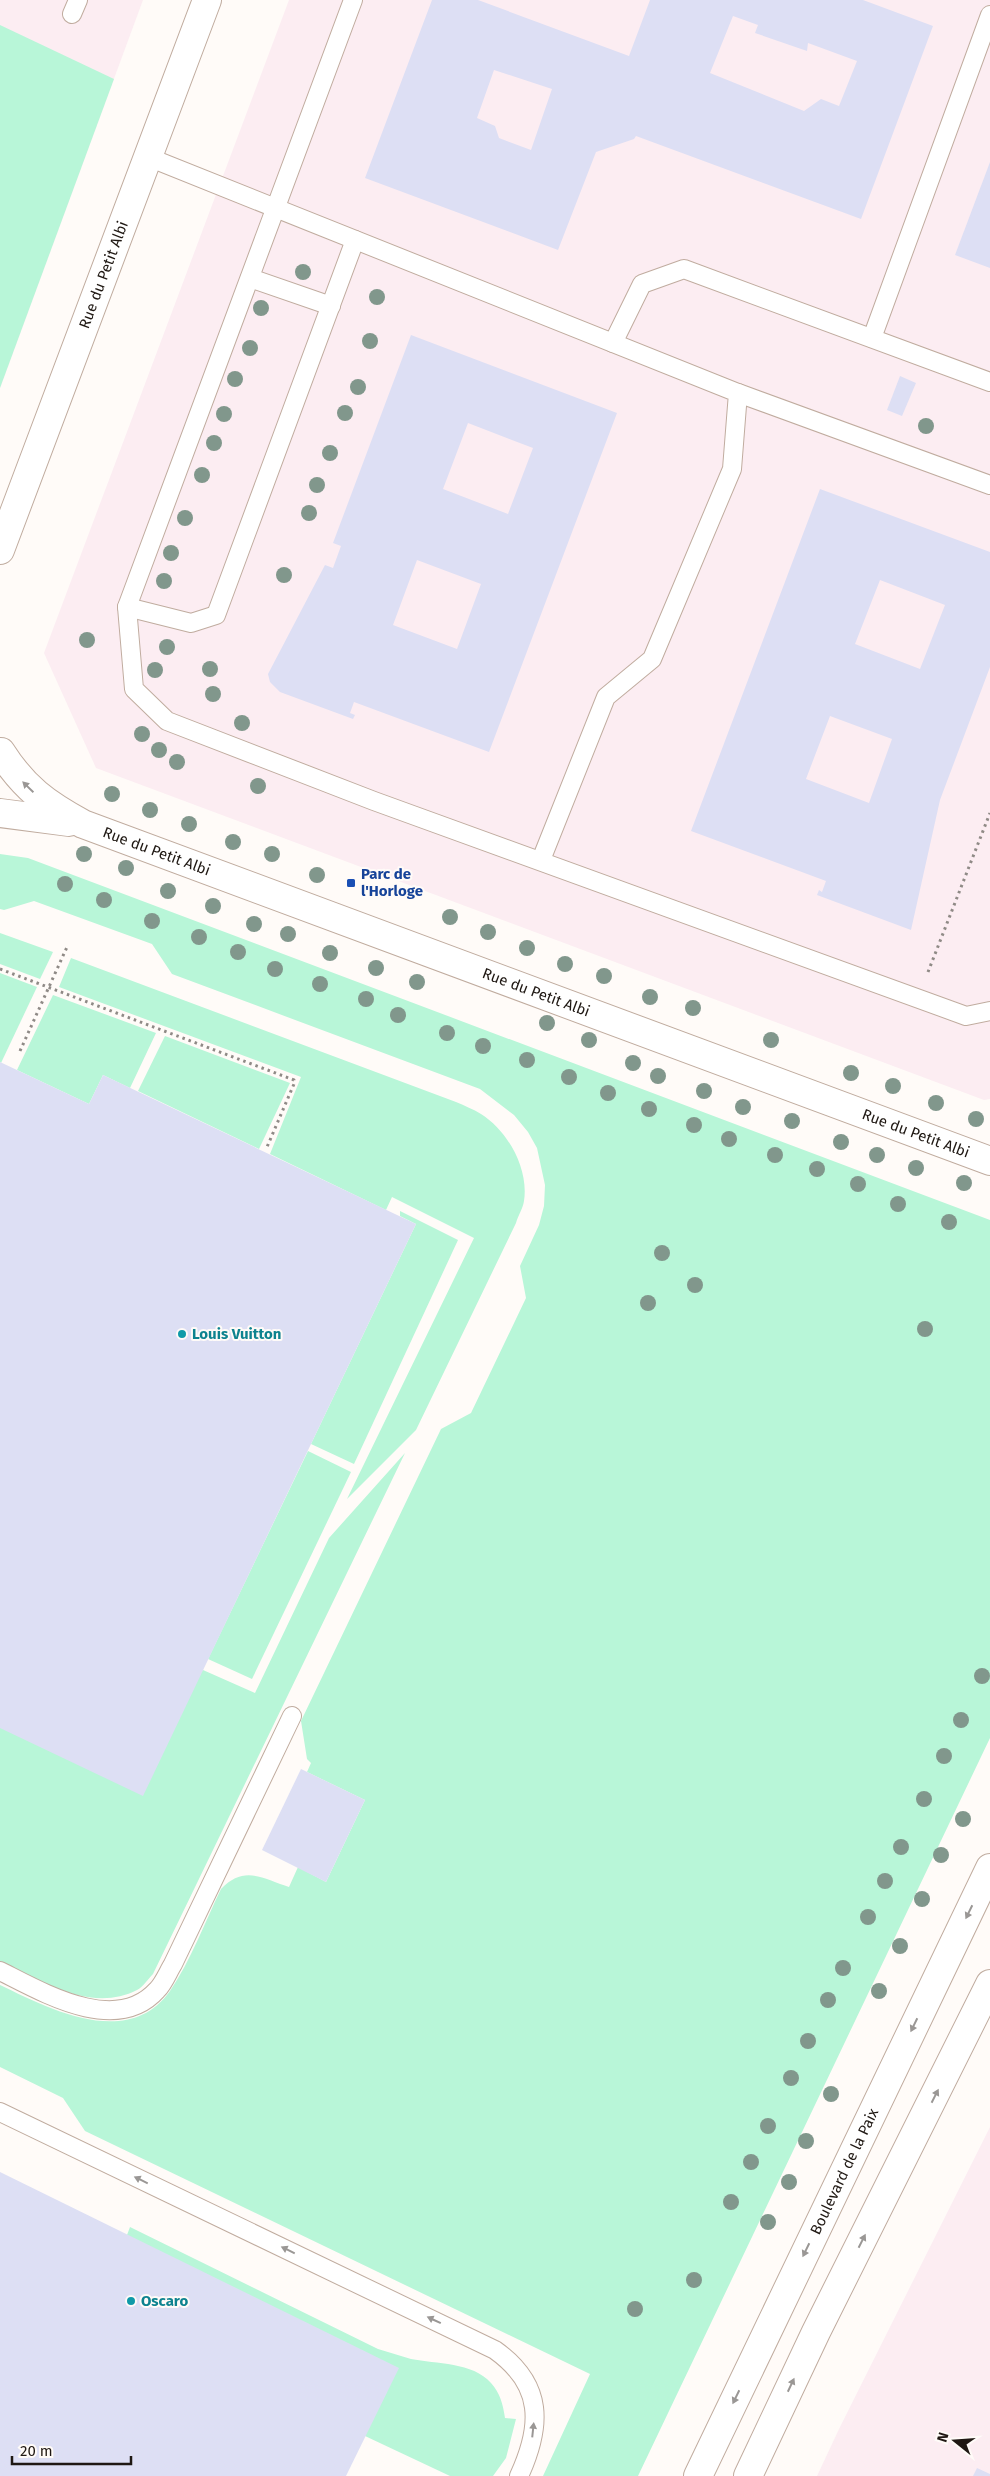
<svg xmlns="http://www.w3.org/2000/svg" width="990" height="2476" font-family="'Fira Sans',sans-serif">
  <rect width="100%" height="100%" fill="#fffbf8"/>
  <!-- industrial -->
  <g fill="#fcedf2">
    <path d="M 0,0 L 143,0 L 0,388 Z"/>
    <path d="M 289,0 L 990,0 L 990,1099 L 984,1100 L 96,768 L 44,653 Z"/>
    <path d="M 990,2127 L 990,2476 L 817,2476 L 840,2427 Z"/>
  </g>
  <!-- green -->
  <g fill="#b8f6d8">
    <path d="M 0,25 L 114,79 L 0,388 Z"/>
    <path d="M 0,854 L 28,858 L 990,1220 L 990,1738 L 638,2476 L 543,2476 L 590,2374 L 85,2131 L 63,2098 L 0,2067 L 0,1985 C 50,2009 128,2050 170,1991 C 191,1960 205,1922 221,1889 C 244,1865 262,1878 289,1887 L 298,1867 L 326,1882 L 365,1800 L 307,1772 L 311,1763 L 307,1759 L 301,1721 L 441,1429 L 471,1413 L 526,1298 L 520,1266 L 539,1225 L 544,1206 L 545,1185 L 537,1148 L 528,1132 L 514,1115 L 480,1089 L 172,974 L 152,944 L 34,901 L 4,910 L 0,909 Z"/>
    <path d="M 0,933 L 53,952 L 40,979 L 0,964 Z"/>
    <path d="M 71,958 L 456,1102 C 465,1106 473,1109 481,1114 C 508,1131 529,1169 524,1201 C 523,1208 518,1216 516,1223 L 416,1430 L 347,1499 L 474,1238 L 392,1197 L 386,1210 L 270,1154 L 301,1077 L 59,987 Z"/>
    <path d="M 0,973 L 37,987 L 1,1063 L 0,1062 Z"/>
    <path d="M 53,995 L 156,1033 L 130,1088 L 103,1075 L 89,1104 L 17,1070 Z"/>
    <path d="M 165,1036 L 290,1083 L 259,1149 L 138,1091 Z"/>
    <path d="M 400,1211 L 458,1240 L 354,1464 L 311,1444 L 416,1224 L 400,1216 Z"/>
    <path d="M 308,1451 L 351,1472 L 252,1679 L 208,1659 Z"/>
    <path d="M 405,1453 L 153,1974 C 148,1979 143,1987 137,1990 C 93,2013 39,1982 0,1961 L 0,1728 L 203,1670 L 255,1693 L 329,1538 Z"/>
    <path d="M 130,2227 L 378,2349 C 389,2352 400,2356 411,2359 C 436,2364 473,2362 491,2383 C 500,2393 503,2404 505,2418 L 516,2419 L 506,2458 L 493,2476 L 450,2476 L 365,2436 L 127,2235 Z"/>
  </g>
  <!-- building -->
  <g fill="#dddff4" fill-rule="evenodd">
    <path d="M 432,0 L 478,0 L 629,56 L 650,0 L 863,0 L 933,26 L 861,219 L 636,136 L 634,139 L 596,152 L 558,250 L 365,178 ZM 733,16 L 758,25 L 755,33 L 807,51 L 808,43 L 857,61 L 839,106 L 821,99 L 804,111 L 710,73 ZM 494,70 L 552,89 L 531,150 L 499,138 L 495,126 L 477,118 Z"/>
    <path d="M 990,162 L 990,268 L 955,255 Z"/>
    <path d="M 411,335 L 617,413 L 489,752 L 354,702 L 350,713 L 355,715 L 353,719 L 280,692 L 270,682 L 268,674 L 325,565 L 333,568 L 341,546 L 333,543 ZM 468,423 L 533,448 L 508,514 L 443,489 ZM 417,560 L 481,584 L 457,649 L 393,625 Z"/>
    <path d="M 900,376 L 916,383 L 902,416 L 887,410 Z"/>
    <path d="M 820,489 L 990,552 L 990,667 L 940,800 L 911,930 L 817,895 L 819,890 L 822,892 L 826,881 L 691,831 ZM 880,580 L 945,605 L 920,669 L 855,644 ZM 830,716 L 892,739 L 869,803 L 806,779 Z"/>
    <path d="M 0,1062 L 89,1104 L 103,1075 L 416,1224 L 143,1796 L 0,1728 Z"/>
    <path d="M 301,1769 L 365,1800 L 326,1882 L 262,1850 Z"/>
    <path d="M 0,2172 L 399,2368 L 346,2476 L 0,2476 Z"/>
    <path d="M 977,2468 L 990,2474 L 990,2476 L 973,2476 Z"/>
  </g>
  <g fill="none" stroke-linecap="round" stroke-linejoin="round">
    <!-- lane casing -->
    <g stroke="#c0ac9f" stroke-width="20">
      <g id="lane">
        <path d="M 353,0 L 127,607 L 134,689 L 167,721 L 374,801 L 966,1016 L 990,1011"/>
        <path d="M 72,14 L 78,0"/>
        <path d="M 148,157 L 738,393 L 732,469 L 652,659 L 606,697 L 541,860"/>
        <path d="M 250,278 L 331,306"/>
        <path d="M 872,338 L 990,15"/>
        <path d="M 613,343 L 642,284 L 684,269 L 990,382"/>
        <path d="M 738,393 L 990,485"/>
        <path d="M 127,607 L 191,623 L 216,615 L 355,240"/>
        <path d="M 0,1971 C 42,1992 116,2036 157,1990 C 164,1983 168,1972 173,1964 L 292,1716"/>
        <path d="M 0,2112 L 495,2350 C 544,2385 542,2426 519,2476"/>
      </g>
    </g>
    <!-- secondary casing -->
    <g stroke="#c0ac9f" stroke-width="30">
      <g id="secondary">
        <path id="s1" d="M 0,550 L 207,0"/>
        <path id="s2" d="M 1,752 C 24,788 46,804 83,824 L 990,1161"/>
        <path d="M 0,813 L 69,822"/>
        <path id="s3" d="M 698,2476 L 990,1868"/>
        <path d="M 748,2476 L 816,2332 L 990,1984"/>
      </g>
    </g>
    <!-- path -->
    <g stroke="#8f8a86" stroke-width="3" stroke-dasharray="2.5 4" stroke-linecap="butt">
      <path d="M 0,969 L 294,1080 L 294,1084 L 267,1147"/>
      <path d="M 928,972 L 990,813"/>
      <path d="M 20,1051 L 67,947"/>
    </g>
    <!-- lane -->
    <use href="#lane" stroke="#fff" stroke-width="18"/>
    <!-- secondary -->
    <use href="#secondary" stroke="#fff" stroke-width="28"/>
  </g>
  <!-- trees -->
  <g fill="#81978c">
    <circle cx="303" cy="272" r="8"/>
    <circle cx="377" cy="297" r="8"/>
    <circle cx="261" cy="308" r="8"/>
    <circle cx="370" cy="341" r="8"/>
    <circle cx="250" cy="348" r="8"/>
    <circle cx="235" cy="379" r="8"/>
    <circle cx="358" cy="387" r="8"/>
    <circle cx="345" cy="413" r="8"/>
    <circle cx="224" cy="414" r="8"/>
    <circle cx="926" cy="426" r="8"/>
    <circle cx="214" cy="443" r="8"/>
    <circle cx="330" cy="453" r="8"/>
    <circle cx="202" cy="475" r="8"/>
    <circle cx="317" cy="485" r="8"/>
    <circle cx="309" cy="513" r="8"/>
    <circle cx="185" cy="518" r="8"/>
    <circle cx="171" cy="553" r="8"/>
    <circle cx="284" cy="575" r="8"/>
    <circle cx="164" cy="581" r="8"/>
    <circle cx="87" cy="640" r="8"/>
    <circle cx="167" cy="647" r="8"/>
    <circle cx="210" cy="669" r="8"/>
    <circle cx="155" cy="670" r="8"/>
    <circle cx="213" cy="694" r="8"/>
    <circle cx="242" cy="723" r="8"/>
    <circle cx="142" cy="734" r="8"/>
    <circle cx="159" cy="750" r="8"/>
    <circle cx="177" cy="762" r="8"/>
    <circle cx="258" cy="786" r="8"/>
    <circle cx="112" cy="794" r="8"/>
    <circle cx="150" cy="810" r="8"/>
    <circle cx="189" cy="824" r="8"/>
    <circle cx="233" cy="842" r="8"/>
    <circle cx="84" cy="854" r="8"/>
    <circle cx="272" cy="854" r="8"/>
    <circle cx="126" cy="868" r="8"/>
    <circle cx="317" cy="875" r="8"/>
    <circle cx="65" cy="884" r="8"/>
    <circle cx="168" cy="891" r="8"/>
    <circle cx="104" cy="900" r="8"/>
    <circle cx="213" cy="906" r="8"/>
    <circle cx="450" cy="917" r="8"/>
    <circle cx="152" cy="921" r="8"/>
    <circle cx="254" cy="924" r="8"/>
    <circle cx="488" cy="932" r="8"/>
    <circle cx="288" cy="934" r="8"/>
    <circle cx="199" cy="937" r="8"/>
    <circle cx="527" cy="948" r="8"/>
    <circle cx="238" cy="952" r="8"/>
    <circle cx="330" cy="953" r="8"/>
    <circle cx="565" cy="964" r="8"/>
    <circle cx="376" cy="968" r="8"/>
    <circle cx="275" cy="969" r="8"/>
    <circle cx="604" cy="976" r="8"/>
    <circle cx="417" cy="982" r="8"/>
    <circle cx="320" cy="984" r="8"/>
    <circle cx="650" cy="997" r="8"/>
    <circle cx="366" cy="999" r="8"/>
    <circle cx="693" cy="1008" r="8"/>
    <circle cx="398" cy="1015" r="8"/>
    <circle cx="547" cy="1023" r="8"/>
    <circle cx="447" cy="1033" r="8"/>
    <circle cx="589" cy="1040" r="8"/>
    <circle cx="771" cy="1040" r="8"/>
    <circle cx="483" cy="1046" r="8"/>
    <circle cx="527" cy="1060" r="8"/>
    <circle cx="633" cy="1063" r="8"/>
    <circle cx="851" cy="1073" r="8"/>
    <circle cx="658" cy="1076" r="8"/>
    <circle cx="569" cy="1077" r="8"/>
    <circle cx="893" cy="1086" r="8"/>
    <circle cx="704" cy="1091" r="8"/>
    <circle cx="608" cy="1093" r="8"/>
    <circle cx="936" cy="1103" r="8"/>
    <circle cx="743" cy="1107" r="8"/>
    <circle cx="649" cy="1109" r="8"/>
    <circle cx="976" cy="1119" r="8"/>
    <circle cx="792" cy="1121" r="8"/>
    <circle cx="694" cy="1125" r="8"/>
    <circle cx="729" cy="1139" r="8"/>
    <circle cx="841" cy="1142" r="8"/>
    <circle cx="775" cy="1155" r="8"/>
    <circle cx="877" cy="1155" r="8"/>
    <circle cx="916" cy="1168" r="8"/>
    <circle cx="817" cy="1169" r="8"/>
    <circle cx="964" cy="1183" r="8"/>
    <circle cx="858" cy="1184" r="8"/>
    <circle cx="898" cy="1204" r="8"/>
    <circle cx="949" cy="1222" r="8"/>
    <circle cx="662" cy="1253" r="8"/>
    <circle cx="695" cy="1285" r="8"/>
    <circle cx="648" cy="1303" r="8"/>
    <circle cx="925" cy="1329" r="8"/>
    <circle cx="982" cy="1676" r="8"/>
    <circle cx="961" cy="1720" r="8"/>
    <circle cx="944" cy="1756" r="8"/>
    <circle cx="924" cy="1799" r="8"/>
    <circle cx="963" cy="1819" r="8"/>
    <circle cx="901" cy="1847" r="8"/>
    <circle cx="941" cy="1855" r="8"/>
    <circle cx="885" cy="1881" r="8"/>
    <circle cx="922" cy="1899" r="8"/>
    <circle cx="868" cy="1917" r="8"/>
    <circle cx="900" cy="1946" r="8"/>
    <circle cx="843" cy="1968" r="8"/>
    <circle cx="879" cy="1991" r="8"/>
    <circle cx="828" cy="2000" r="8"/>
    <circle cx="808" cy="2041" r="8"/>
    <circle cx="791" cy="2078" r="8"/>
    <circle cx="831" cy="2094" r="8"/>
    <circle cx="768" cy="2126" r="8"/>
    <circle cx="806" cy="2141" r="8"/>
    <circle cx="751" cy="2162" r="8"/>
    <circle cx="789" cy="2182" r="8"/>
    <circle cx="731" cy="2202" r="8"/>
    <circle cx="768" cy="2222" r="8"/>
    <circle cx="694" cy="2280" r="8"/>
    <circle cx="635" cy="2309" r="8"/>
  </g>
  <!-- one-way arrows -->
  <defs><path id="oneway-solid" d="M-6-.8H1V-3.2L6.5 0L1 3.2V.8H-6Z" transform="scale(1.25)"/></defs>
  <g fill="#9a9795">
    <use href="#oneway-solid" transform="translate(28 787) rotate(-136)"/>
    <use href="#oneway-solid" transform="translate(969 1912) rotate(116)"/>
    <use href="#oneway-solid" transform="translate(914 2025) rotate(116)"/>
    <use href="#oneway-solid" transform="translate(935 2096) rotate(-63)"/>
    <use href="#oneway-solid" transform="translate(141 2180) rotate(-154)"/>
    <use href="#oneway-solid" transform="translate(862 2241) rotate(-63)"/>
    <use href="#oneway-solid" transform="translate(288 2250) rotate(-154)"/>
    <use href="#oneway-solid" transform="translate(806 2250) rotate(116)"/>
    <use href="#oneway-solid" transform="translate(434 2320) rotate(-155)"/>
    <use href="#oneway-solid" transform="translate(791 2385) rotate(-65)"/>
    <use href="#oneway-solid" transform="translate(736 2397) rotate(116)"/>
    <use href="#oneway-solid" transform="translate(533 2430) rotate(-84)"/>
  </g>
  <!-- markers -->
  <rect fill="#1a4fb4" stroke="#fffbf8" stroke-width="2" x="346" y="878" width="10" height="10" rx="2.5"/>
  <g fill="#0f9aa8" stroke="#fffbf8" stroke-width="2">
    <circle cx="182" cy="1334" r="5"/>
    <circle cx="131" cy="2301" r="5"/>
  </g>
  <g text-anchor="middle" stroke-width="4" stroke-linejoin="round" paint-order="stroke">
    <!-- street labels -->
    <g font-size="15" fill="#1f1813" stroke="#fffbf8">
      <text dy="5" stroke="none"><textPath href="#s1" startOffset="294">Rue du Petit Albi</textPath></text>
      <text dy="5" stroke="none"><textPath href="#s2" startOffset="189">Rue du Petit Albi</textPath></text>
      <text dy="5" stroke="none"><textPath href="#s2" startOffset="594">Rue du Petit Albi</textPath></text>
      <text dy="5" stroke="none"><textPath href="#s2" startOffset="999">Rue du Petit Albi</textPath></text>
      <text dy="5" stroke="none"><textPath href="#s3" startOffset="338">Boulevard de la Paix</textPath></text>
    </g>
    <!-- transit labels -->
    <g font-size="15" font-weight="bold" fill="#164399" stroke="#fffbf8" text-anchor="start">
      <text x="361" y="879">Parc de<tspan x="361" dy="17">l'Horloge</tspan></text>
    </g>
    <!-- culture labels -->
    <g font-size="15" font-weight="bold" fill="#0d838f" stroke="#fffbf8" text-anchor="start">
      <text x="192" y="1339">Louis Vuitton</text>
      <text x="141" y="2306">Oscaro</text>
    </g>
  </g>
  <!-- north arrow -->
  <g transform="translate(955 2441) rotate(287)" stroke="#fffbf8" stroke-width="4" paint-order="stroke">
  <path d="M0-4L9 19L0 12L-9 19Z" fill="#1f1813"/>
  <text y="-8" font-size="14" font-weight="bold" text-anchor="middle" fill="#1f1813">N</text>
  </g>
  <!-- scale -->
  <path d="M12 2456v8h119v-8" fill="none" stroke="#1f1813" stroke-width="2.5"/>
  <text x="20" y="2456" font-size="15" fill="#1f1813" stroke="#fffbf8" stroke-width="4" paint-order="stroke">20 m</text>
</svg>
